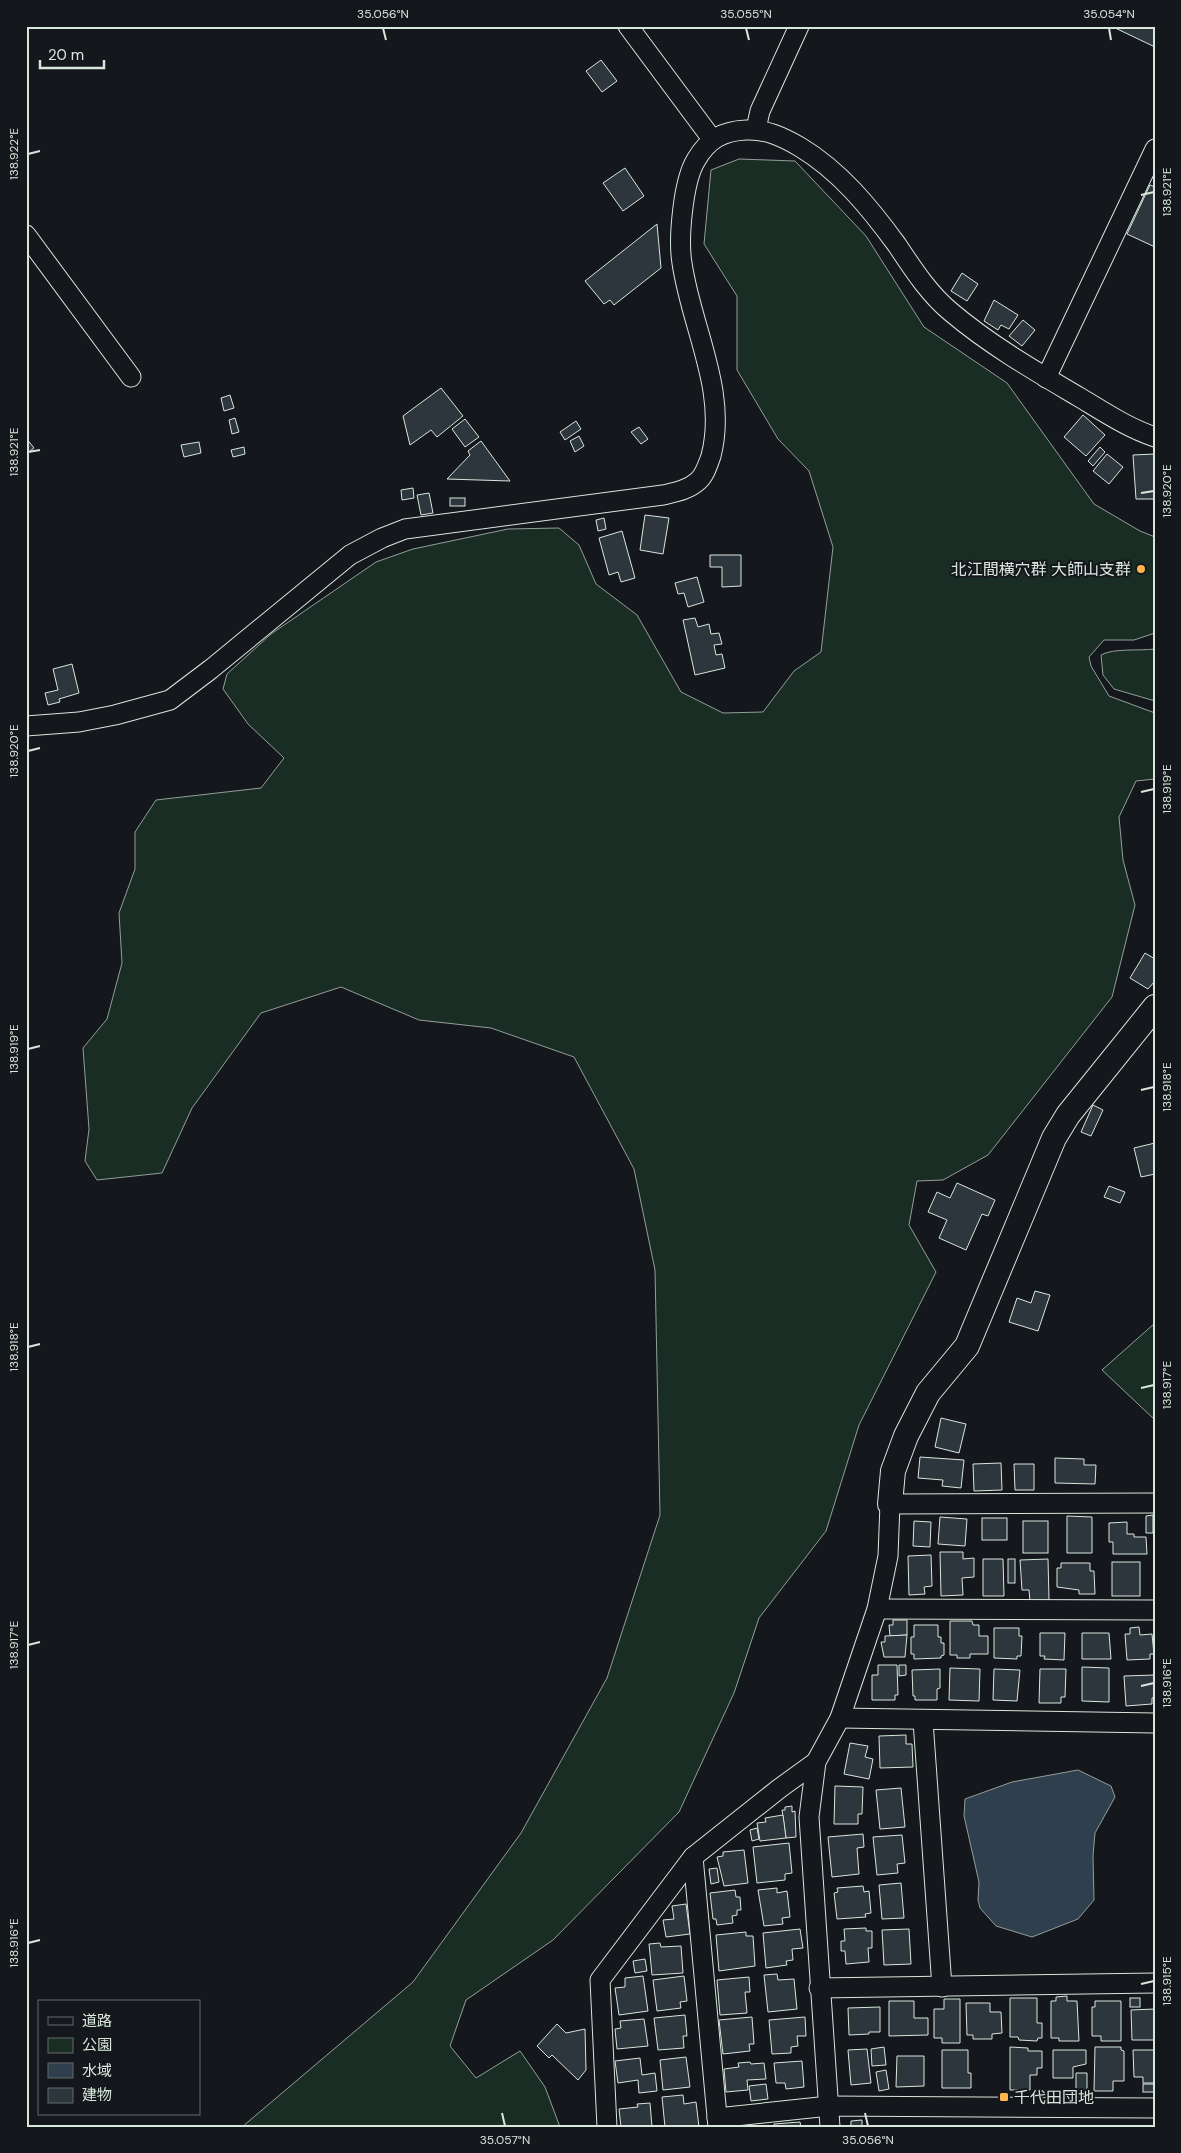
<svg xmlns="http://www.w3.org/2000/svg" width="1181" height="2153" font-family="'DM Sans','Noto Sans JP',sans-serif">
  <rect width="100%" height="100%" fill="#14181c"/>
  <!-- green -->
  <g fill="#1a2d24" stroke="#939e99">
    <path d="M 739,159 L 795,161 L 866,236 L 924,327 L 1007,383 L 1094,504 L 1140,531 L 1155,537 L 1155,633 L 1134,640 L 1104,640 L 1089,657 L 1091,666 L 1109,696 L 1155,713 L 1155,779 L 1136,781 L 1119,817 L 1123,860 L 1135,905 L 1112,997 L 988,1155 L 943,1180 L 917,1181 L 909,1225 L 936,1272 L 859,1425 L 826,1531 L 759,1618 L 734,1693 L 679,1812 L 553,1940 L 466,2000 L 450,2046 L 476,2078 L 520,2051 L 545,2087 L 560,2127 L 242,2127 L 413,1982 L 521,1833 L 607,1678 L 660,1515 L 655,1270 L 634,1169 L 574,1057 L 491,1028 L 419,1020 L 341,987 L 261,1013 L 192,1108 L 162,1173 L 97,1180 L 85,1161 L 89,1129 L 83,1048 L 107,1019 L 122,963 L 119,913 L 135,869 L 135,832 L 156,800 L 261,788 L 284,758 L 248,724 L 223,689 L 227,674 L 271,634 L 376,562 L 413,549 L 508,529 L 559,528 L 579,545 L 596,584 L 637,615 L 681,692 L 723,713 L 763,712 L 794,671 L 821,652 L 833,547 L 809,471 L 778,439 L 737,370 L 737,296 L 704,244 L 711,170 Z"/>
    <path d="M 1155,649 L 1155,701 L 1114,689 L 1103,675 L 1101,655 C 1113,648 1139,651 1155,649 Z"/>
    <path d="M 1155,1323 L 1155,1420 L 1102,1370 Z"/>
  </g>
  <!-- water -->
  <path fill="#2f3f4d" stroke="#939e99" d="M 1078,1770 L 1111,1786 L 1115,1797 L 1095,1833 L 1093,1856 L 1094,1900 L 1078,1919 L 1032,1937 L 996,1926 L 980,1908 L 978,1900 L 979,1882 L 964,1816 L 965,1799 L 1012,1782 Z"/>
  <!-- building -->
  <g fill="#2c363c" stroke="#d8e6dc">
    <path d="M 1111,26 L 1155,26 L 1155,47 Z"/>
    <path d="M 601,60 L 617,81 L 602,92 L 586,71 Z"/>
    <path d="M 625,168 L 644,196 L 623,211 L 603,183 Z"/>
    <path d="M 1150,185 L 1155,187 L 1155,247 L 1127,234 Z"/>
    <path d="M 657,224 L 661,268 L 614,305 L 610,300 L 604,304 L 585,281 Z"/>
    <path d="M 962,273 L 978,284 L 967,301 L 951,291 Z"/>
    <path d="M 994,300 L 1018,315 L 1009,329 L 1001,325 L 998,330 L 984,321 Z"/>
    <path d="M 1023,320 L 1035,330 L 1022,346 L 1009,336 Z"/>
    <path d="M 441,388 L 463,416 L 437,437 L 431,430 L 410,445 L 403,416 Z"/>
    <path d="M 230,395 L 234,408 L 224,411 L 221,398 Z"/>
    <path d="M 1083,415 L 1105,435 L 1086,456 L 1064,437 Z"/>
    <path d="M 235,418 L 239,432 L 232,434 L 229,420 Z"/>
    <path d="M 465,419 L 479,437 L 465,447 L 452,429 Z"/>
    <path d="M 576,421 L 581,429 L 565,440 L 560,432 Z"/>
    <path d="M 639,427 L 648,439 L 641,444 L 631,432 Z"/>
    <path d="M 579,436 L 584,446 L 575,452 L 570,441 Z"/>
    <path d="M 26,438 L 34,448 L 26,454 Z"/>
    <path d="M 481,441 L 510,481 L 447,479 L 470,455 L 468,451 Z"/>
    <path d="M 199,442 L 201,453 L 184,457 L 181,445 Z"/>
    <path d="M 244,447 L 245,454 L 233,457 L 231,450 Z"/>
    <path d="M 1100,447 L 1105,452 L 1093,466 L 1088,461 Z"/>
    <path d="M 1107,454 L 1123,467 L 1109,484 L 1093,471 Z"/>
    <path d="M 1155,454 L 1155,499 L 1136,499 L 1133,455 Z"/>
    <path d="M 413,488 L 414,498 L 402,500 L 401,490 Z"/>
    <path d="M 429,493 L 433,513 L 421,515 L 417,495 Z"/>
    <rect x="450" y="498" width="15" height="8"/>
    <path d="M 645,515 L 669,518 L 663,554 L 640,550 Z"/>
    <path d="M 604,518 L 606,529 L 598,531 L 596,520 Z"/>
    <path d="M 622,531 L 635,578 L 621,582 L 618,572 L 609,575 L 599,538 Z"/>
    <path d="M 710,555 L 741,555 L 741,586 L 722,587 L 722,567 L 710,567 Z"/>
    <path d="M 697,577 L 704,602 L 688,607 L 684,593 L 678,594 L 675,583 Z"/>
    <path d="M 695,618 L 698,627 L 709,624 L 711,634 L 719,633 L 722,644 L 714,645 L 716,655 L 722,654 L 725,668 L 695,675 L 683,620 Z"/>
    <path d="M 72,664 L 79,693 L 59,699 L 60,702 L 48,705 L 45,693 L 58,690 L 53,669 Z"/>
    <path d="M 1145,953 L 1155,959 L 1155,981 L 1148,989 L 1130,978 Z"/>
    <path d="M 1093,1105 L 1103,1110 L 1091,1136 L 1081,1132 Z"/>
    <path d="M 1155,1143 L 1155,1174 L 1141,1177 L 1134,1148 Z"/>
    <path d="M 957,1183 L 995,1200 L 988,1216 L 982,1214 L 966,1250 L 939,1238 L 947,1220 L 928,1212 L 937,1192 L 950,1198 Z"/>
    <path d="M 1109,1186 L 1125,1192 L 1120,1203 L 1104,1197 Z"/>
    <path d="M 1035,1291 L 1050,1295 L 1038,1331 L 1009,1322 L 1017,1298 L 1031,1303 Z"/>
    <path d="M 941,1418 L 966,1424 L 959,1453 L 935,1447 Z"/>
    <path d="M 920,1457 L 964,1460 L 961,1488 L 942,1486 L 943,1480 L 918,1478 Z"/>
    <path d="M 1055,1458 L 1084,1459 L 1084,1465 L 1096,1465 L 1095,1484 L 1055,1483 Z"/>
    <path d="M 1001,1463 L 1002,1490 L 974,1491 L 973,1464 Z"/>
    <path d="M 1014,1464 L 1034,1464 L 1034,1490 L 1015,1490 Z"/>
    <path d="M 1153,1515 L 1153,1533 L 1146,1533 L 1146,1516 Z"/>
    <path d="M 1067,1516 L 1092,1517 L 1092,1553 L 1067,1553 Z"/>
    <path d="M 940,1517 L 967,1519 L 965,1546 L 938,1544 Z"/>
    <rect x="982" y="1518" width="25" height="22"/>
    <path d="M 914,1521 L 931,1522 L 930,1547 L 913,1546 Z"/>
    <rect x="1023" y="1521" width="25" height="32"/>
    <path d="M 1127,1522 L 1127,1534 L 1134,1534 L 1134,1537 L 1146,1537 L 1147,1554 L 1113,1554 L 1113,1542 L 1109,1542 L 1109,1523 Z"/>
    <path d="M 940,1552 L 963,1552 L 963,1559 L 974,1558 L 974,1577 L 962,1578 L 963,1595 L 941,1596 Z"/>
    <path d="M 931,1555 L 932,1586 L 924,1587 L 925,1594 L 909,1595 L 908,1556 Z"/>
    <path d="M 983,1559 L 1003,1559 L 1004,1596 L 983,1596 Z"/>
    <rect x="1008" y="1559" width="7" height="24"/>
    <path d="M 1048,1559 L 1049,1600 L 1030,1601 L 1029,1590 L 1022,1590 L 1020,1560 Z"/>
    <rect x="1112" y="1562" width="28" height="34"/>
    <path d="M 1061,1563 L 1090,1563 L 1090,1571 L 1094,1571 L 1095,1594 L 1079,1594 L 1079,1590 L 1057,1587 L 1057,1568 L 1061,1568 Z"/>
    <path d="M 893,1620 L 907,1620 L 907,1635 L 890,1636 L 889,1625 L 893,1625 Z"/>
    <path d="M 950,1621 L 972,1621 L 973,1625 L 979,1625 L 979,1636 L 988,1636 L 988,1654 L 970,1654 L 970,1658 L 957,1658 L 957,1655 L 950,1655 Z"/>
    <path d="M 914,1625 L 938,1625 L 938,1637 L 941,1637 L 941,1643 L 944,1643 L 944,1655 L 941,1656 L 941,1658 L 914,1659 L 914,1654 L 911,1654 L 911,1637 L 914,1637 Z"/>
    <path d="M 1139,1627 L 1140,1635 L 1152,1634 L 1154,1654 L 1150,1654 L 1150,1659 L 1127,1660 L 1125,1634 L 1130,1634 L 1130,1628 Z"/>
    <path d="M 994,1628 L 1019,1628 L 1019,1636 L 1022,1636 L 1021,1656 L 1017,1656 L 1017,1659 L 994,1658 Z"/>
    <path d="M 1040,1633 L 1065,1633 L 1064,1660 L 1044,1659 L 1045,1656 L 1040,1656 Z"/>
    <path d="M 1082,1633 L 1109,1633 L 1111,1659 L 1082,1659 Z"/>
    <path d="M 907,1635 L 905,1657 L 884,1657 L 881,1642 L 885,1642 L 885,1636 Z"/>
    <path d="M 878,1665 L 897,1665 L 898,1695 L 895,1695 L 895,1700 L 872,1700 L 872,1675 L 878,1675 Z"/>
    <path d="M 899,1665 L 906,1665 L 906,1675 L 899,1676 Z"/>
    <path d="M 1082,1667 L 1109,1668 L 1109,1702 L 1082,1701 Z"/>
    <path d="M 950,1668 L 980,1669 L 979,1701 L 949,1700 Z"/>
    <path d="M 940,1669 L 940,1688 L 937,1689 L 937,1700 L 915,1700 L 915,1696 L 913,1696 L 912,1670 Z"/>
    <path d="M 994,1669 L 1020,1670 L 1017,1701 L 993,1700 Z"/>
    <path d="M 1040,1669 L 1066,1669 L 1065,1697 L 1061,1697 L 1061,1703 L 1039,1703 Z"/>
    <path d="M 1155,1675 L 1155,1697 L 1152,1698 L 1152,1704 L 1126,1706 L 1124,1676 Z"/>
    <path d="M 906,1735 L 906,1744 L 912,1744 L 913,1767 L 880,1768 L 879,1736 Z"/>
    <path d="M 850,1743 L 868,1746 L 865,1757 L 873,1759 L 869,1779 L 844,1774 Z"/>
    <path d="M 835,1786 L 863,1787 L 862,1814 L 858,1814 L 858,1824 L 834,1824 Z"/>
    <path d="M 901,1788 L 905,1827 L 880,1829 L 876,1790 Z"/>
    <path d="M 792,1806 L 792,1812 L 795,1811 L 796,1837 L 786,1838 L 782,1810 L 785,1810 L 785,1807 Z"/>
    <path d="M 783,1815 L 786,1838 L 760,1841 L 757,1823 L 766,1822 L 765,1818 Z"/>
    <path d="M 757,1828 L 759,1839 L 752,1841 L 750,1830 Z"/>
    <path d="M 863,1834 L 864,1847 L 857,1848 L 859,1874 L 832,1877 L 828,1837 Z"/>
    <path d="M 902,1835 L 905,1863 L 897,1864 L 898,1873 L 877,1875 L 873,1837 Z"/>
    <path d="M 789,1843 L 792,1873 L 785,1874 L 785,1880 L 757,1883 L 753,1847 Z"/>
    <path d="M 744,1850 L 748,1883 L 724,1886 L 717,1857 L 723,1856 L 723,1852 Z"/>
    <path d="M 717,1868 L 719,1882 L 711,1884 L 709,1869 Z"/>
    <path d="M 901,1883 L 904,1918 L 882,1919 L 879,1885 Z"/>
    <path d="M 863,1886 L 864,1892 L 869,1891 L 871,1913 L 865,1914 L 866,1917 L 837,1919 L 834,1893 L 838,1892 L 837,1888 Z"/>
    <path d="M 777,1888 L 777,1893 L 787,1891 L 790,1917 L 782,1918 L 783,1924 L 764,1926 L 758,1890 Z"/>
    <path d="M 735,1890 L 736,1897 L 740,1897 L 741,1910 L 737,1910 L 737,1915 L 732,1916 L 733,1923 L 717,1925 L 716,1919 L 713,1919 L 710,1893 Z"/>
    <path d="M 686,1904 L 690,1934 L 666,1937 L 663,1920 L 674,1919 L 672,1906 Z"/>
    <path d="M 866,1928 L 866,1931 L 872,1931 L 872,1948 L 868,1948 L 869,1962 L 846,1964 L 845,1951 L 841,1951 L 841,1941 L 845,1941 L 844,1929 Z"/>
    <path d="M 800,1929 L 803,1948 L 792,1949 L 793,1960 L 786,1961 L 787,1965 L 766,1968 L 763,1933 Z"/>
    <path d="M 909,1929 L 911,1964 L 884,1965 L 882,1930 Z"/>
    <path d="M 746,1932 L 746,1936 L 753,1936 L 755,1966 L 719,1971 L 716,1935 Z"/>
    <path d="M 660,1943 L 661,1947 L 681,1946 L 683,1973 L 652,1975 L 649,1944 Z"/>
    <path d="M 645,1959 L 647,1971 L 635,1973 L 633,1961 Z"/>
    <path d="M 777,1974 L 778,1980 L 794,1979 L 797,2009 L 768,2012 L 764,1975 Z"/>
    <path d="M 643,1976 L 648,2011 L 619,2015 L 615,1988 L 625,1987 L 625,1978 Z"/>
    <path d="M 684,1976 L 687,2001 L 680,2002 L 681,2008 L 657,2011 L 653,1980 Z"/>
    <path d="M 749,1977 L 750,1992 L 745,1992 L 747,2013 L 720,2015 L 717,1980 Z"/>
    <path d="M 1067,1996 L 1067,2001 L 1077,2001 L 1079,2041 L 1059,2041 L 1059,2038 L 1051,2038 L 1051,2001 L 1056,2001 L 1056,1997 Z"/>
    <path d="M 1010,1998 L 1037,1998 L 1037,2023 L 1042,2023 L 1042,2038 L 1038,2038 L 1037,2041 L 1019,2040 L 1018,2037 L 1010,2037 Z"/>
    <rect x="1130" y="1998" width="10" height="9"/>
    <path d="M 944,1999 L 960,1999 L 960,2043 L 942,2043 L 942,2038 L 934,2038 L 934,2009 L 944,2009 Z"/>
    <path d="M 889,2001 L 914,2001 L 914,2018 L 928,2018 L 928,2035 L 889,2036 Z"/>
    <path d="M 1095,2001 L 1121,2001 L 1121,2041 L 1101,2041 L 1101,2036 L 1092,2036 L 1092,2007 L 1095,2007 Z"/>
    <path d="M 966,2003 L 990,2003 L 990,2012 L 1001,2012 L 1002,2033 L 992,2034 L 992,2039 L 973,2039 L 973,2035 L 967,2035 Z"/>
    <path d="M 880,2007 L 880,2032 L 869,2032 L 869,2034 L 849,2035 L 848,2008 Z"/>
    <path d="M 1155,2009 L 1155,2040 L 1132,2040 L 1131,2010 Z"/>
    <path d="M 685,2015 L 687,2036 L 683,2036 L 684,2048 L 658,2050 L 654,2018 Z"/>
    <path d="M 752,2017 L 754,2044 L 749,2044 L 750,2051 L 723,2054 L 719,2020 Z"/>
    <path d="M 805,2017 L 806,2036 L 797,2036 L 798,2046 L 791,2047 L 791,2053 L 772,2054 L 769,2020 Z"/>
    <path d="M 644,2019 L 648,2046 L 617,2049 L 615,2029 L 621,2028 L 620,2021 Z"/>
    <path d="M 557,2024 L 566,2033 L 585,2029 L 586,2070 L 578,2080 L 552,2055 L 549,2058 L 537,2046 Z"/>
    <path d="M 884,2047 L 886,2065 L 872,2066 L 871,2049 Z"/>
    <path d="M 1010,2047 L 1028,2048 L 1028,2051 L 1042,2051 L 1042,2068 L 1037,2068 L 1037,2075 L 1030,2075 L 1030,2090 L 1010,2090 Z"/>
    <path d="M 1095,2047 L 1121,2047 L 1121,2050 L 1124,2051 L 1124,2081 L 1113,2081 L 1113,2091 L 1094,2091 Z"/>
    <path d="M 867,2049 L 871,2083 L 851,2085 L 848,2050 Z"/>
    <path d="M 942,2050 L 968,2050 L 968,2073 L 971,2073 L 971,2088 L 942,2088 Z"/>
    <path d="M 1053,2050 L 1086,2050 L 1086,2064 L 1073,2067 L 1073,2078 L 1053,2078 Z"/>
    <path d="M 1133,2050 L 1155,2050 L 1155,2083 L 1143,2083 L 1143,2077 L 1134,2077 Z"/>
    <path d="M 897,2056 L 924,2056 L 924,2086 L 896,2087 Z"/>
    <path d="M 686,2057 L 690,2087 L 663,2090 L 660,2060 Z"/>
    <path d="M 640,2058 L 642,2075 L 655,2073 L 657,2091 L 639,2093 L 638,2080 L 618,2083 L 615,2061 Z"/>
    <path d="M 802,2061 L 804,2087 L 786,2089 L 785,2083 L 776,2083 L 774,2063 Z"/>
    <path d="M 750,2062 L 751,2064 L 764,2063 L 766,2079 L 747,2080 L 748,2090 L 726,2092 L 724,2069 L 739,2067 L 738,2063 Z"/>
    <path d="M 886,2070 L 889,2089 L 879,2091 L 876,2072 Z"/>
    <path d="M 1076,2073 L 1087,2073 L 1087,2092 L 1076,2091 Z"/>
    <path d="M 766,2084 L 768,2099 L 751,2101 L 749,2086 Z"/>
    <rect x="1143" y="2084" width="12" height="8"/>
    <path d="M 683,2095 L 684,2104 L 696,2102 L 699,2127 L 665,2127 L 662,2097 Z"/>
    <path d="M 650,2103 L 652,2127 L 621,2127 L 619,2109 L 638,2107 L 637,2104 Z"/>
    <path d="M 862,2120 L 862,2127 L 846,2127 L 851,2125 L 851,2121 Z"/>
    <path d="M 800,2122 L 801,2127 L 774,2127 L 774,2124 Z"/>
  </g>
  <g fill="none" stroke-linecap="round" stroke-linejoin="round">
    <!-- minor casing -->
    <g stroke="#d8e6dc" stroke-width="21">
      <g id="minor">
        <path d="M 628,26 L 712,139"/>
        <path d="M 756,129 L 760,111 L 799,26"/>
        <path d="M 26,235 L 131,377"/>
        <path d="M 1046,378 L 1155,149"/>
        <path d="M 26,726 L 79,722 L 115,715 L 170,700 L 211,669 L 350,555 L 382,538 L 405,529 L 663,495 C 676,492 688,490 698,481 C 705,475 708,464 711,456 C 728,391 691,327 682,263 C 678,239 683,181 696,160 C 708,139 723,131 746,130 C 766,129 783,137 800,147 C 840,171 870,208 897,245 C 913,269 929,294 951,312 C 990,345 1035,371 1079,397 C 1104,412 1128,428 1155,437"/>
        <path d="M 877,1609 L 1155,1610"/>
        <path d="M 840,1718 L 1155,1723"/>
        <path d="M 923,1721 L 942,1987"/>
        <path d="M 693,1857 L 718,2127"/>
        <path d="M 819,1988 L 1155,1983"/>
        <path d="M 717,2118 L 829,2106 L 1155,2108"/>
        <path d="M 607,2127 L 600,1980 L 693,1857 L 780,1788 L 816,1762"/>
        <path d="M 830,2127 L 809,1817 L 816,1762 L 840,1718 L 877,1609 L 888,1556 L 890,1504 L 1155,1503"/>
      </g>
    </g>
    <!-- tertiary casing -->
    <g stroke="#d8e6dc" stroke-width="26">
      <path id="tertiary" d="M 890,1504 L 893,1471 L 906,1436 L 928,1393 L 967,1346 L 1054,1138 L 1068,1115 L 1155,1007"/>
    </g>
    <!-- minor -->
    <use href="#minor" stroke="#14181c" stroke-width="19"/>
    <!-- tertiary -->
    <use href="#tertiary" stroke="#14181c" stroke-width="24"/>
  </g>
  <!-- ticks -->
  <path fill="none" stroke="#d8e6dc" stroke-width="2" d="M 383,28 L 386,40M 746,28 L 749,40M 1109,28 L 1111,40M 28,154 L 40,151M 1141,195 L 1154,192M 28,452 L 40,450M 1141,493 L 1154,491M 28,751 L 40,748M 1141,792 L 1154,789M 28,1049 L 40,1046M 1141,1090 L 1154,1087M 28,1347 L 40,1344M 1141,1388 L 1154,1385M 28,1645 L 40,1642M 1141,1686 L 1154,1683M 28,1943 L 40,1940M 1141,1984 L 1154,1981M 502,2113 L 505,2126M 865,2113 L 868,2126"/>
  <!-- markers -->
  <g fill="#ffb74d" stroke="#14181c" stroke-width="2">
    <circle cx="1141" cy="569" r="5"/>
    <rect x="999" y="2092" width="10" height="10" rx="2.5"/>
  </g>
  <g text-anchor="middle" stroke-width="4" stroke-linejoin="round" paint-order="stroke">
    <!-- poi labels -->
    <g font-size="16" fill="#d8e6dc" stroke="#14181c" text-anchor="end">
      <text x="1131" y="575">北江間横穴群 大師山支群</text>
      <text x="1014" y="2103" text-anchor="start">千代田団地</text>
    </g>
  </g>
  <!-- border -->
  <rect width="1181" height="2153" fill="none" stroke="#14181c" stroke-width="55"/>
  <!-- legend -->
  <rect x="38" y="2000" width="162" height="115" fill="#14181c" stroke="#626a69"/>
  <rect x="48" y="2017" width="25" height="8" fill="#14181c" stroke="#626a69"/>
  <text x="82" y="2026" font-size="15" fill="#d8e6dc">道路</text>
  <rect x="48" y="2038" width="25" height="15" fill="#1a2d24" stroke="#626a69"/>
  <text x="82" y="2050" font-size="15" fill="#d8e6dc">公園</text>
  <rect x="48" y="2063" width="25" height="15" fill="#2f3f4d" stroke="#626a69"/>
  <text x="82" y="2076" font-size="15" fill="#d8e6dc">水域</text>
  <rect x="48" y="2088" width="25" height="15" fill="#2c363c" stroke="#626a69"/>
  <text x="82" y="2100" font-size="15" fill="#d8e6dc">建物</text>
  <!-- scale -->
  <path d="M40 60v8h64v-8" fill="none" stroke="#d8e6dc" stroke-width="2.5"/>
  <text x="48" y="60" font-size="15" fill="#d8e6dc" stroke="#14181c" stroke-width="4" paint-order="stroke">20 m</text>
  <rect x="28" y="28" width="1126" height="2098" fill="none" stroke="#d8e6dc" stroke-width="2"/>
  <g font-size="12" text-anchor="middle" fill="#d8e6dc">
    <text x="383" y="18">35.056°N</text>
    <text x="746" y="18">35.055°N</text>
    <text x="1109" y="18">35.054°N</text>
    <text transform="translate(14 154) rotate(-90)" y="4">138.922°E</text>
    <text transform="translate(1167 192) rotate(-90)" y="4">138.921°E</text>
    <text transform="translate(14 452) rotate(-90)" y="4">138.921°E</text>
    <text transform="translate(1167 491) rotate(-90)" y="4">138.920°E</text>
    <text transform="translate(14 751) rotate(-90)" y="4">138.920°E</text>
    <text transform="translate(1167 789) rotate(-90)" y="4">138.919°E</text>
    <text transform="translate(14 1049) rotate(-90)" y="4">138.919°E</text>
    <text transform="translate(1167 1087) rotate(-90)" y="4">138.918°E</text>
    <text transform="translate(14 1347) rotate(-90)" y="4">138.918°E</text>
    <text transform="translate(1167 1385) rotate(-90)" y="4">138.917°E</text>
    <text transform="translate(14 1645) rotate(-90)" y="4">138.917°E</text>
    <text transform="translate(1167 1683) rotate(-90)" y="4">138.916°E</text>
    <text transform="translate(14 1943) rotate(-90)" y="4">138.916°E</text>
    <text transform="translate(1167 1981) rotate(-90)" y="4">138.915°E</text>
    <text x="505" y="2144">35.057°N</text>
    <text x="868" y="2144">35.056°N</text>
  </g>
</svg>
